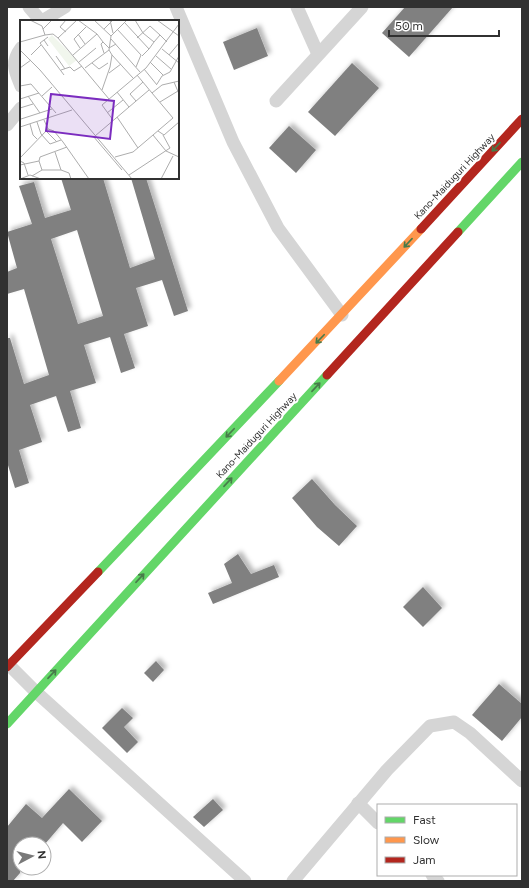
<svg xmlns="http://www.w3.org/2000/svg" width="529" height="888" font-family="Figtree,sans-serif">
  <defs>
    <filter id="shadow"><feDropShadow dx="3.5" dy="-3.5" stdDeviation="2" flood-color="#0004"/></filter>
  </defs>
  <rect width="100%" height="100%" fill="#fff"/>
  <!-- building -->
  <g fill="#808080" fill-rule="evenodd" filter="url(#shadow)">
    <path d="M 405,7 L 453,7 L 409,57 L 382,33 Z"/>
    <path d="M 257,28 L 268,56 L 234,70 L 223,42 Z"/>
    <path d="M 352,63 L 379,88 L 335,136 L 308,112 Z"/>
    <path d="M 289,126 L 316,150 L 296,173 L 269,148 Z"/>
    <path d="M 61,178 L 103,178 L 130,268 L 155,259 L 131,178 L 146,178 L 188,311 L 174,316 L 162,280 L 136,288 L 148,326 L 124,334 L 135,368 L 121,373 L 110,337 L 84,345 L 96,383 L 70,391 L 81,428 L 68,432 L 56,396 L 30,405 L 42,442 L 19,450 L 29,483 L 15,488 L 7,462 L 7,338 L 10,338 L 24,384 L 49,375 L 24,289 L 7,294 L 7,272 L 17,268 L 7,232 L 32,224 L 19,186 L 34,182 L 45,218 L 71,210 ZM 77,230 L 103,316 L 78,324 L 51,239 Z"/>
    <path d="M 312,479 L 335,505 L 357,526 L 339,546 L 317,527 L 292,498 Z"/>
    <path d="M 238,554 L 251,574 L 274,565 L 279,577 L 213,604 L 208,593 L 232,583 L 224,564 Z"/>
    <path d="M 423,587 L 442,608 L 423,627 L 403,607 Z"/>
    <path d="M 156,661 L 164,670 L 153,682 L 144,673 Z"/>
    <path d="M 499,684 L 522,704 L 522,717 L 502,741 L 472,715 Z"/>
    <path d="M 122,708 L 133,718 L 124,727 L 138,742 L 127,753 L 102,728 Z"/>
    <path d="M 69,789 L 102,821 L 82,842 L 63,823 L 45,844 L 20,844 L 20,873 L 13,881 L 7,881 L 7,827 L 26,804 L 42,818 Z"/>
    <path d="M 213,799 L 223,810 L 204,827 L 193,817 Z"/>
  </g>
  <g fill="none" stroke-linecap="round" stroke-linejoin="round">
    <!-- street -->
    <g stroke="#d5d5d5" stroke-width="13">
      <path d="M 29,7 L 41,21"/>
      <path d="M 176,7 L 233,142 L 278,228 L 342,315"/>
      <path d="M 297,7 L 318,54"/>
      <path d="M 42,21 L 65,7"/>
      <path d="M 21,48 C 10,63 15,71 21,86"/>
      <path d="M 276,101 L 362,7"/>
      <path d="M 7,125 L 21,108"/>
      <path d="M 9,665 L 36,692 L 245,881"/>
      <path d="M 358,803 L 378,823"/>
      <path d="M 432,875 L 438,881"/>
      <path d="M 293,881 L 387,770 L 430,726 L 454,722 L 470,733 L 522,781"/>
    </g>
    <!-- fast -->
    <g stroke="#63d668" stroke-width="9">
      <path d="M 458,232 L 522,162"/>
      <path d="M 98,572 L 279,381"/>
      <path d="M 7,724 L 327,375"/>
    </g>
    <!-- slow -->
    <path stroke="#ff974d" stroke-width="9" d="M 279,381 L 421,229"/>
    <!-- jam -->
    <g stroke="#b3261e" stroke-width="9">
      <path d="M 421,229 L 522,119"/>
      <path d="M 327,375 L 458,232"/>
      <path d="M 7,667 L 98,572"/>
    </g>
  </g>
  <!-- one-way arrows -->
  <defs><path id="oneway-shaft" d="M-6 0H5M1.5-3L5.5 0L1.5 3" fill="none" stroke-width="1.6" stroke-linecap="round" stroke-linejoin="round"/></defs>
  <g stroke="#487b4a">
    <use href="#oneway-shaft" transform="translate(496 147) rotate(133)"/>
    <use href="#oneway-shaft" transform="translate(408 243) rotate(133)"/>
    <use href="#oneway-shaft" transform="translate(320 339) rotate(134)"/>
    <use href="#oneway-shaft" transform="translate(316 387) rotate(-47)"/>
    <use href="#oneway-shaft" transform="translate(230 433) rotate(134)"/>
    <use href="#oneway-shaft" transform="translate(228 482) rotate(-47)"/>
    <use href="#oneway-shaft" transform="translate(140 578) rotate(-47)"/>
    <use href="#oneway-shaft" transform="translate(52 674) rotate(-47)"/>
  </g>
  <g text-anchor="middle" stroke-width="4" stroke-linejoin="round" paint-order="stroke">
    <!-- street labels -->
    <g font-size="10" fill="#313131" stroke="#fff">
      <text transform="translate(454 176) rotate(-47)" y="4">Kano-Maiduguri Highway</text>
      <text transform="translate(256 435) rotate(-47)" y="4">Kano-Maiduguri Highway</text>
    </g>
  </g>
  <!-- overview -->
  <g transform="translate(20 20)">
    <rect width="159" height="159" fill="#fff"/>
    <path d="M 32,15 L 57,40 L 49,46 L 28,19 Z" fill="#f1f6ed"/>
    <path fill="none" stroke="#adadad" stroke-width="1" d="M 46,0 L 40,7 L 46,12M 74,0 L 91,16 L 89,30M 90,0 L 93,13M 115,0 L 123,13 L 134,22 L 129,29M 137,0 L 159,16M 105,3 L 129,29 L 122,36M 23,9 L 32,0M 84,9 L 93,0M 97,9 L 121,35 L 116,47M 58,14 L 65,24M 77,14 L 83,22 L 81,24 L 84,33M 25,15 L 33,14 L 38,18 L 89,79M 91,16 L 107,0M 28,17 L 24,20 L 28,26M 38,18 L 57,0M 117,18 L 130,6 L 140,15M 91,19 L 120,52M 24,20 L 20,23 L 44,55M 0,22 L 25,15 L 22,6 L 10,0M 83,22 L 89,28 L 96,24M 134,22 L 140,15 L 147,22M 60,28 L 54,19 L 66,7M 142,29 L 159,43M 0,30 L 20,50 L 112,159M 11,35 L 21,25M 53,35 L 77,14 L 58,0M 92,35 L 113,58M 149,35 L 159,23M 36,36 L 45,49M 136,36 L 151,49M 59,42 L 76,28M 130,42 L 143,55M 72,43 L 79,49 L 88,43M 0,48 L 11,40M 65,48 L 89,30 L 92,35 L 90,47 L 82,70M 124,49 L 137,65M 41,50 L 50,47 L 54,51 L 62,46M 89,53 L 101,44M 117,55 L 132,73M 154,62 L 159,74M 137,64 L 142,56 L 150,52 L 159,36M 0,66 L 11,64 L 36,93M 97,72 L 109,87M 8,76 L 20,93M 22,76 L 32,67M 0,79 L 19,73M 116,81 L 110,74 L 123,62M 140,82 L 158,71M 0,88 L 13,84M 87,93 L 103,80M 97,97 L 118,128M 1,99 L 32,89M 24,100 L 28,109 L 34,111 L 43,122 L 69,159M 93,100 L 82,85 L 126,48 L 159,4M 17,102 L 21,114 L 30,124 L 41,120M 10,104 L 13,115 L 17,119M 0,107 L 52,90M 25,110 L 37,122M 138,111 L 144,115 L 159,102M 133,115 L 146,131 L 159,137M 73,116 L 102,150M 75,116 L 129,70M 35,132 L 41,150M 95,137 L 113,132 L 153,98 L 132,73 L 142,65 L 159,61M 0,138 L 28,109M 0,141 L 4,143 L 8,155M 0,145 L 19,141 L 20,137 L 47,127M 22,150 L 41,150 L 49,153 L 51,159M 109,155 L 150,128 L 143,115M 12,156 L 22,150 L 19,141M 0,159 L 10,155 L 21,159M 141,159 L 153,136"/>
    <path fill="#7b2cbf" fill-opacity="0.15" stroke="#7b2cbf" stroke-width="2" d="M 31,74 L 94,81 L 90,119 L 26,111 Z"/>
    <rect width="159" height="159" fill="none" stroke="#313131" stroke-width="2"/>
  </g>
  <!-- border -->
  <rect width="529" height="888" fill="none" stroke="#313131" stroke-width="16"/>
  <!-- legend -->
  <rect x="377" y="804" width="140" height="72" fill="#ffffff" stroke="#adadad"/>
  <rect x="385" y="817" width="20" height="6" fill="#63d668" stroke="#adadad"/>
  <text x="413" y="824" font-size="12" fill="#313131">Fast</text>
  <rect x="385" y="837" width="20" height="6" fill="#ff974d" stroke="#adadad"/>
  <text x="413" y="844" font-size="12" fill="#313131">Slow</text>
  <rect x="385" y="857" width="20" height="6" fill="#b3261e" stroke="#adadad"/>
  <text x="413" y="864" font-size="12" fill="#313131">Jam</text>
  <!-- north arrow -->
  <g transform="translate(32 856) rotate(83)"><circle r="19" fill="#ffffff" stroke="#adadad"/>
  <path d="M0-3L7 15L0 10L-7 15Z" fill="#797979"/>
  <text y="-6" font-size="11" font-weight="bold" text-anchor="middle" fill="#313131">N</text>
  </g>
  <!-- scale -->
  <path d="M389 30v6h110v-6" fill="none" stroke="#313131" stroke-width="2"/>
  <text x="395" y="30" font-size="12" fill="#313131" stroke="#ffffff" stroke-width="3" paint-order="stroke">50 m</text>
</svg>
